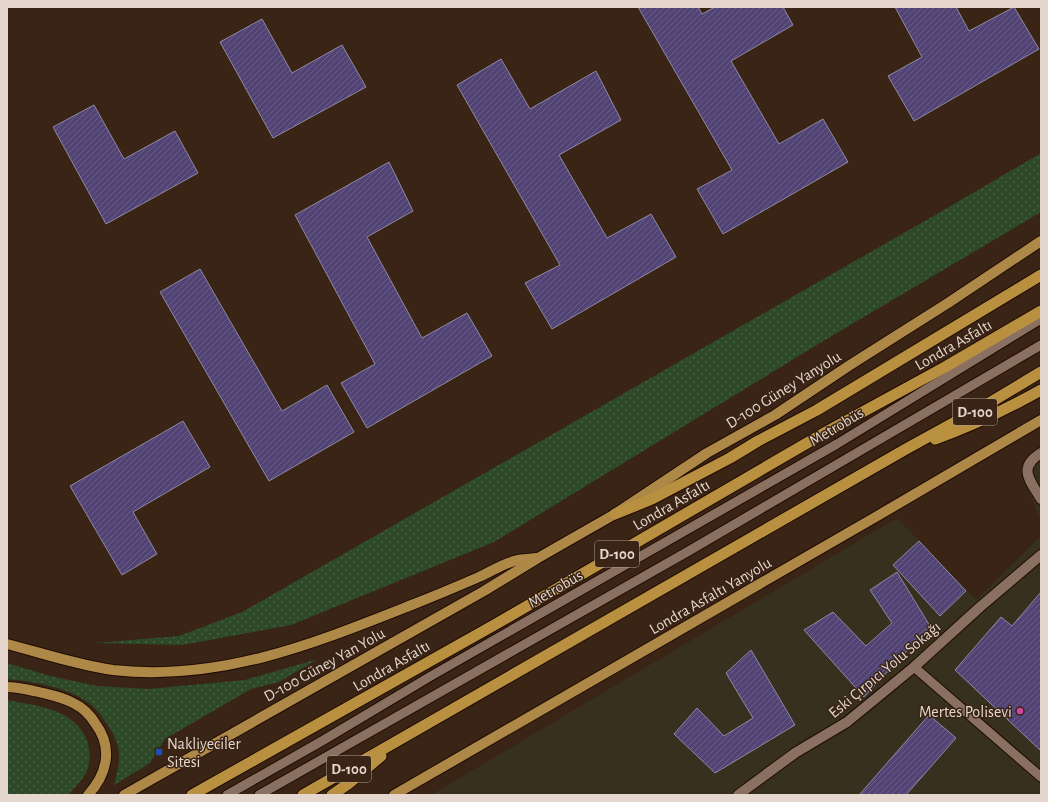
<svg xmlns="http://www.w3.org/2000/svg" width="1048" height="802" font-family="'Alegreya Sans',sans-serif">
  <defs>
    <pattern id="grass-dots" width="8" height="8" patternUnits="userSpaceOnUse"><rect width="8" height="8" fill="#2d4927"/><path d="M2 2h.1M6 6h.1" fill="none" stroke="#4b6245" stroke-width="1.8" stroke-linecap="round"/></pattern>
    <pattern id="building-hatch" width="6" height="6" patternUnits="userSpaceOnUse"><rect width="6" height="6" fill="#514374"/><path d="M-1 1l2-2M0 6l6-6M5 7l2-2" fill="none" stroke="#6a5d87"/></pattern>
  </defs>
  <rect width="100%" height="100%" fill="#392416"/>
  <!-- commercial -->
  <g fill="#38301f">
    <path d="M 1041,456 L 1041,521 L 1020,469 Z"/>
    <path d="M 897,518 L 976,600 L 1041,536 L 1041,795 L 431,795 Z"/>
  </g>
  <!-- grass -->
  <g fill="url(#grass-dots)">
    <path d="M 1041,153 L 1041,212 L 820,343 L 494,542 L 291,625 L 182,645 L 95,643 L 179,636 L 242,612 L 937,214 Z"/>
    <path d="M 318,659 L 279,682 L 251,689 L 165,739 L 150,763 L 114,785 C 117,774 120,763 119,752 C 118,742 112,731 107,724 C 101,715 95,707 86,701 C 66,687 31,681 7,679 L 7,663 L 50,676 L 97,686 L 148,689 L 245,680 Z"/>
    <path d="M 7,700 C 22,703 40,705 55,711 C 79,720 95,741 88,768 C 85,778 75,787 68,795 L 7,795 Z"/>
  </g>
  <!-- building -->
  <g fill="url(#building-hatch)" stroke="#8f89a3">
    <path d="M 638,7 L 698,7 L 702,14 L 715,7 L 783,7 L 793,25 L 731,61 L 779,144 L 823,119 L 848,162 L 723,234 L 697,189 L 732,170 Z"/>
    <path d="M 895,7 L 956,7 L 969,31 L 1014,7 L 1039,49 L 914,121 L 888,76 L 922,57 Z"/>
    <path d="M 262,19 L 292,73 L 342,45 L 366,87 L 273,138 L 220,42 Z"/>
    <path d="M 501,59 L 530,109 L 596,71 L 621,120 L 559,155 L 607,238 L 651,214 L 676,257 L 552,329 L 525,283 L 560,265 L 457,85 Z"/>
    <path d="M 94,105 L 124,159 L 175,131 L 198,173 L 106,224 L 53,127 Z"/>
    <path d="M 389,162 L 413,211 L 367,237 L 422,338 L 467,313 L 492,356 L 367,428 L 341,383 L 375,364 L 295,215 Z"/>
    <path d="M 200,269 L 282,411 L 327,385 L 354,432 L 269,481 L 160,292 Z"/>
    <path d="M 183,421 L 210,467 L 133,512 L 157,554 L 122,575 L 70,486 Z"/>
    <path d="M 919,541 L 966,591 L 940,616 L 893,565 Z"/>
    <path d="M 897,572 L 930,626 L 864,697 L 804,630 L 833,612 L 866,646 L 892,623 L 870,590 Z"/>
    <path d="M 1041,592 L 1041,751 L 955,670 L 1001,617 L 1012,626 Z"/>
    <path d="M 751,650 L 795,725 L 715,773 L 674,734 L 697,708 L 724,736 L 753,718 L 726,673 Z"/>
    <path d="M 929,715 L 956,738 L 906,795 L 862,795 L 860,794 Z"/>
  </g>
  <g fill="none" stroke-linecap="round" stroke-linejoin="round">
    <!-- service casing -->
    <g stroke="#200c02" stroke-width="11">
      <g id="service">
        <path d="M 914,667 L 1041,777"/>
        <path d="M 227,795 L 322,741 L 431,676 L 837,444 L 1041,319"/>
        <path d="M 259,795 L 687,552 L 1041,345"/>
      </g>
    </g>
    <!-- minor casing -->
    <g stroke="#200c02" stroke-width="12">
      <g id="minor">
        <path d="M 1041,453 C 1017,468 1030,480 1041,499"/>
        <path d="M 738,795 L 795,753 L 847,722 L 914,667 L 980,607 L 1041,555"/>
      </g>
    </g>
    <!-- primary casing -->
    <g stroke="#200c02" stroke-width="12">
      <g id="primary">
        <path d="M 7,644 C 42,653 77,665 113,670 C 219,682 313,644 409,606 C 432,597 456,587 479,577 C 490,572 506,562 518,560 C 523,559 530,559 536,558"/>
        <path d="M 7,687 C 16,687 25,689 34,691 C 48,694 63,697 75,704 C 83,708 90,715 95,723 C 113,747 108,773 88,795"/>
        <path d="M 124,795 L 484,591 L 538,558 L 615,514 L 707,453 L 775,415 L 850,365 L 948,303 L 1041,241"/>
        <path d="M 394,795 L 879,515 L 1041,420"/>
      </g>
    </g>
    <!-- trunk casing -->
    <g stroke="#200c02" stroke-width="13">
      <g id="trunk">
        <path d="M 935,439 C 972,426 1007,409 1041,390"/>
        <path d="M 615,514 L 652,499 L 730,458 L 758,441 L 817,410 L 1041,275"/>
        <path d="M 192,795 L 496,624 L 826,432 L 945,367 L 1041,311"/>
        <path d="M 303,795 L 906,449 L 986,405 L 1041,372"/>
        <path d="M 332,795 L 348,784 L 381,756"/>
      </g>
    </g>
    <!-- service -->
    <use href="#service" stroke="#897060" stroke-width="9"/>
    <!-- minor -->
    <use href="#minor" stroke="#897060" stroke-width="10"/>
    <!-- primary -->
    <use href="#primary" stroke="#ad8847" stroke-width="10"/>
    <!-- trunk -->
    <use href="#trunk" stroke="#b9903f" stroke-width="11"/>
  </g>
  <!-- markers -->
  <circle fill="#d1479c" stroke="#392416" stroke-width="1.5" cx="1020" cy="711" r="4"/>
  <rect fill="#1a4fb4" stroke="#392416" stroke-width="1.5" x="155" y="748" width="8" height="8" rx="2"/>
  <g text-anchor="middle" stroke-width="3" stroke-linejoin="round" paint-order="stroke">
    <!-- shield labels -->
    <g fill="#392416" stroke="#b1a197" stroke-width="1">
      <rect x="953" y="399" width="44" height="26" rx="3"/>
      <rect x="595" y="541" width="44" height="26" rx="3"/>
      <rect x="327" y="756" width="44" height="26" rx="3"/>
    </g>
    <g font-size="15" font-weight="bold" fill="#e5d7ce">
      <text x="975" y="417">D-100</text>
      <text x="617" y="559">D-100</text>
      <text x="349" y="774">D-100</text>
    </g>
    <!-- street labels -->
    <g font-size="16" fill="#e5d7ce" stroke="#392416">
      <text transform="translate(953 344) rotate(-30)" y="6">Londra Asfaltı</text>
      <text transform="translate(783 389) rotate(-32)" y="6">D-100 Güney Yanyolu</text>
      <text transform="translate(836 426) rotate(-31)" y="6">Metrobüs</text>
      <text transform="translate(671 504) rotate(-30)" y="6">Londra Asfaltı</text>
      <text transform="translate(555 588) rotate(-30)" y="6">Metrobüs</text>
      <text transform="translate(710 595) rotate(-30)" y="6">Londra Asfaltı Yanyolu</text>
      <text transform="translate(324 664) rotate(-29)" y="6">D-100 Güney Yan Yolu</text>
      <text transform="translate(391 665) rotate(-30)" y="6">Londra Asfaltı</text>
      <text transform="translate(884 669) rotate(-40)" y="6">Eski Çırpıcı Yolu Sokağı</text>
    </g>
    <!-- poi labels -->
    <g font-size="16" fill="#e5d7ce" stroke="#392416" text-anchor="end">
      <text x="1012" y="717">Mertes Polisevi</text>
      <text x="167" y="749" text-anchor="start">Nakliyeciler<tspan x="167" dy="18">Sitesi</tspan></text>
    </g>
  </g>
  <!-- border -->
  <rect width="1048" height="802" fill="none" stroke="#e5d7ce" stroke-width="16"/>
</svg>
